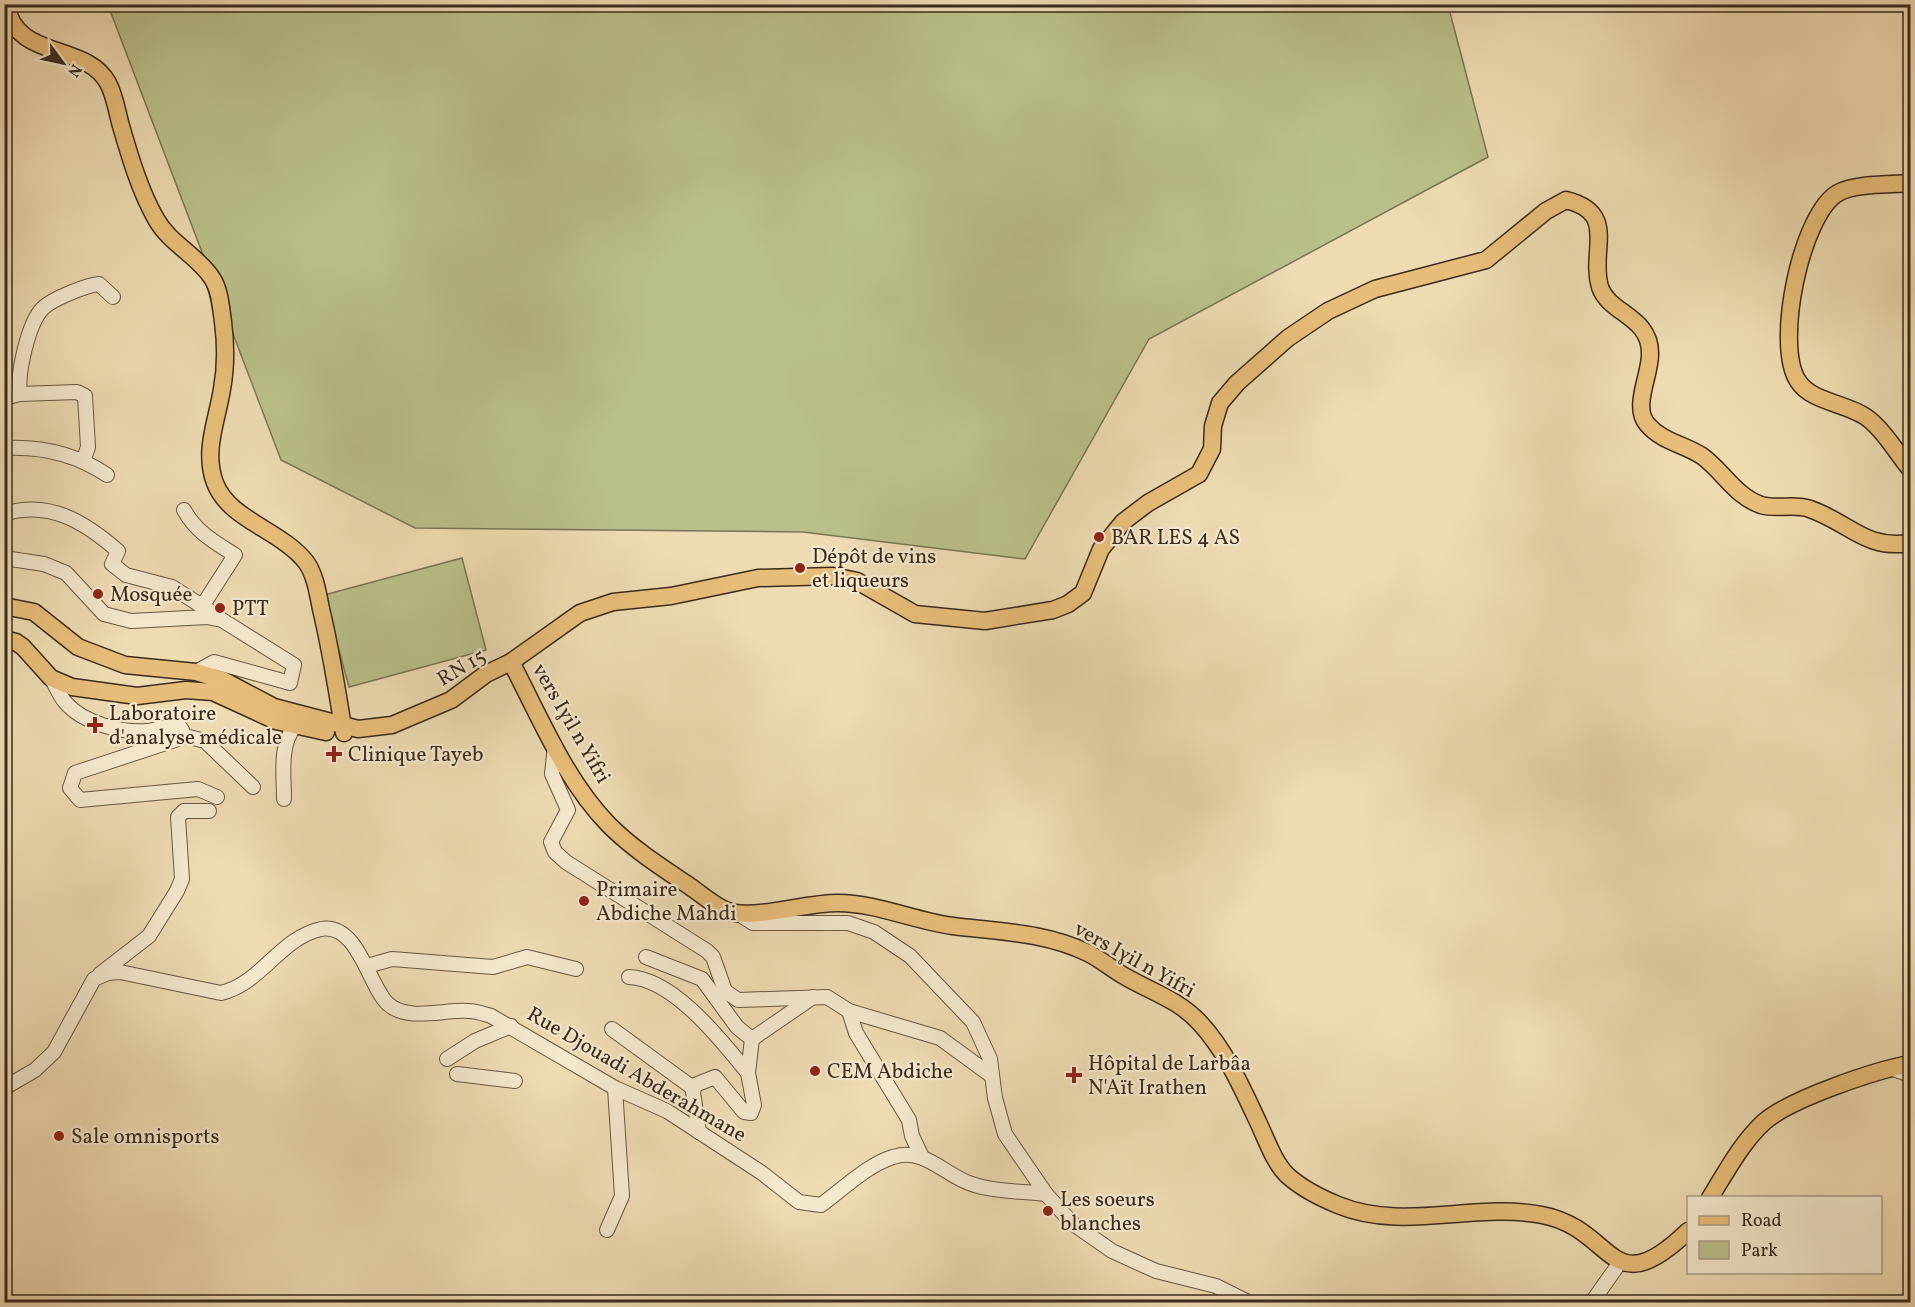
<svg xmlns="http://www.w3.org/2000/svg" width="1915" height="1307" font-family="Vollkorn,serif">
  <rect width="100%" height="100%" fill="#eedbb2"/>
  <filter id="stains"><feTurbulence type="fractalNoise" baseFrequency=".00333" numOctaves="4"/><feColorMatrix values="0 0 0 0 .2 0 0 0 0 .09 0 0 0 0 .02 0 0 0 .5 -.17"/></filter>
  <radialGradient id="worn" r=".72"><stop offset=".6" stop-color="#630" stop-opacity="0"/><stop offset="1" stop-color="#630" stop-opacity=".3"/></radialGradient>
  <!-- green -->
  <g fill="#bac08b" stroke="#7a7654" stroke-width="1.5">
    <path d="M 108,5 L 1448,5 L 1488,157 L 1149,339 L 1025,559 L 803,532 L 415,528 L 281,460 Z"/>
    <path d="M 462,558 L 486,650 L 349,687 L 324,595 Z"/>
  </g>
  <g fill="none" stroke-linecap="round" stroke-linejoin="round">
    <!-- minor casing -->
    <g stroke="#685743" stroke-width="16">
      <g id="minor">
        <path d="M 20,394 C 17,374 28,323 43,308 C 52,299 87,285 99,284 L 113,297"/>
        <path d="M 4,398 L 20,394 L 77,392 L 85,396 L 88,447 L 84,459"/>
        <path d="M 4,448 C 43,446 76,454 107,475"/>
        <path d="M 184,510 C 196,532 214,542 235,555 L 203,605"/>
        <path d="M 4,514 C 49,499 86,523 118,551 L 112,564 L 126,575 L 172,587 L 219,617"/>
        <path d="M 4,558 L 44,564 L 66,573 L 104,614 L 131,621 L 207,617 L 222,620 L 294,665 L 290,683 L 214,662 L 196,672"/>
        <path d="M 51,678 C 56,686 59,695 65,702 C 83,723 120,733 147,731 C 158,730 167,725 179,726 L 182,730 L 178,739 L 75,773 L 70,788 L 80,800 L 198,789 L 217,797"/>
        <path d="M 181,735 L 205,741 L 253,787"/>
        <path d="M 555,746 L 552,774 L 568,810 L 551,842 L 555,852 L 566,862 L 707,951 L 713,957 L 725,991 L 738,1000 L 827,997 L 849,1011 L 940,1038 L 992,1076"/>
        <path d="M 284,799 C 284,775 279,745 295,726"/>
        <path d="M 737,913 L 753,923 L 848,923 L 874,932 L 910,956 L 973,1022 L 990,1059 L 995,1098 L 1005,1134 L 1046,1194 L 1072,1223 L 1112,1251 L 1156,1271 L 1216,1286 L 1248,1302"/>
        <path d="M 646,957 L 702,979 L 737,1027 L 752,1039"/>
        <path d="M 367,966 L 392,959 L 493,967 L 527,957 L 576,969"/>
        <path d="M 100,974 L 149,936 L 177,891 L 182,879 L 178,817 L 184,811 L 209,811"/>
        <path d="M 629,977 C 674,979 721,1040 748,1073"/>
        <path d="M 849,1011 L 856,1033 L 909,1120 L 912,1136 L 922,1157"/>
        <path d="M 612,1029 L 693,1088"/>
        <path d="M 447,1059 L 475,1041 L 511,1026"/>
        <path d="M 1890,1068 L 1910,1075"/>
        <path d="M 457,1074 L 515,1081"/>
        <path d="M 4,1088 L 35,1070 L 54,1052 L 94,979 L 108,973 L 120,972 L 221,993 C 262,983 280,938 321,929 C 358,922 369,987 388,1004 C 408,1022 444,1009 469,1011 C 476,1011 484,1014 491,1016 L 615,1088 L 667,1111 L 762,1173 L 799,1202 L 821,1205 C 843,1189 867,1165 893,1157 C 923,1147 944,1174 969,1183 C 992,1192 1021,1191 1046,1194"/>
        <path d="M 699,1132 L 693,1092 L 695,1085 L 715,1077 L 744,1112 L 751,1113 L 754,1105 L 748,1073 L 752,1039 L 813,997"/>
        <path d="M 607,1230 L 622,1196 L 615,1088"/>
        <path d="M 1592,1302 L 1616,1268"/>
      </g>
    </g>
    <!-- major casing -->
    <g stroke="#3b2b1e" stroke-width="19">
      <g id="major">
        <path d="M 6,4 C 15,61 86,42 108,83 C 115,96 117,112 121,126 C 130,157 140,191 156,219 C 170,244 197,255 212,278 C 220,290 221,308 223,322 C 226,345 226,367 222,389 C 217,421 203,451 215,483 C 229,520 281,530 306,562 C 315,574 318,594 321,609 C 331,650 337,691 344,733"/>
        <path d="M 1910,183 C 1892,185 1854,183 1838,193 C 1801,214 1774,345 1798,381 C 1811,402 1846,403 1866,417 C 1884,430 1896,452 1910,469"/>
        <path d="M 4,606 L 34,612 L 78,647 L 125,665 L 196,672 L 223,680 L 274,707 L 358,729 L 392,725 L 451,700 L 486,674 L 511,662 L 580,613 L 613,602 L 671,596 L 758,578 L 833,576 L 857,581 L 915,614 L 985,621 L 1053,610 L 1068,604 L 1083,593 L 1101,549 L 1123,522 L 1148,503 L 1199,474 L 1212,449 L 1213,426 L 1220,403 L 1237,383 L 1288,338 L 1328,311 L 1375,289 L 1486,260 L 1546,211 L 1566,200 C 1619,213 1589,251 1600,287 C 1609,314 1650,316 1650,353 C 1651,374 1632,406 1647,424 C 1662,442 1684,444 1702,456 C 1723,471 1735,496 1761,505 C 1777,510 1794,503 1810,509 C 1850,523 1865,550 1910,543"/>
        <path d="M 4,639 L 16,642 L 23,647 L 51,678 L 72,687 L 137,696 L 186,690 L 213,692 L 276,721 L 326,732"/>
        <path d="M 511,662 C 540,717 565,780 609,825 C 632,848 658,865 685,883 C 699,892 718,910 735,913 C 766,917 805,903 838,903 C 876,903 915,921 953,926 C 1000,932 1045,932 1088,953 C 1102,960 1113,970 1126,977 C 1152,992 1179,1000 1200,1023 C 1226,1051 1243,1090 1259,1124 C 1267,1141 1274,1162 1287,1175 C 1301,1188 1321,1198 1338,1205 C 1403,1232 1475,1202 1542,1215 C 1616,1229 1609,1307 1688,1231"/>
        <path d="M 1710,1198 C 1726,1172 1742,1142 1764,1122 C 1790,1099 1876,1070 1910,1064"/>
      </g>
    </g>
    <!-- minor -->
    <use href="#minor" stroke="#f4e8cd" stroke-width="14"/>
    <!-- major -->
    <use href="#major" stroke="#e7be79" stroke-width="16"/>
  </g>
  <!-- markers -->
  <g fill="#8f2418" stroke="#f4e8cd" stroke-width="2">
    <circle cx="1099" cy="537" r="6"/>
    <circle cx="800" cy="568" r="6"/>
    <circle cx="98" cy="594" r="6"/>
    <circle cx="220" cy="608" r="6"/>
    <path d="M92 716h6v6h6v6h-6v6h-6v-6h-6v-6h6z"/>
    <path d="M331 745h6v6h6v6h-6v6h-6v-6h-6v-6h6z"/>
    <circle cx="584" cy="901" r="6"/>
    <circle cx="815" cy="1071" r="6"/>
    <path d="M1071 1066h6v6h6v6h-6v6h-6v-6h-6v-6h6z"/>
    <circle cx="59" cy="1136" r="6"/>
    <circle cx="1048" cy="1211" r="6"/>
  </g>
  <g text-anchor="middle" stroke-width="4.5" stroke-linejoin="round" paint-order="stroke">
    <!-- poi labels -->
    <g font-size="21" fill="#3b2b1e" stroke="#f4e8cd" text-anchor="start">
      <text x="1111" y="544">BAR LES 4 AS</text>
      <text x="812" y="563">Dépôt de vins<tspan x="812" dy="24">et liqueurs</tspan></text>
      <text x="110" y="601">Mosquée</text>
      <text x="232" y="615">PTT</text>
      <text x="109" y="720">Laboratoire<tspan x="109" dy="24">d'analyse médicale</tspan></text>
      <text x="348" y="761">Clinique Tayeb</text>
      <text x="596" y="896">Primaire<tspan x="596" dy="24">Abdiche Mahdi</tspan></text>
      <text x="1088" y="1070">Hôpital de Larbâa<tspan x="1088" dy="24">N'Aït Irathen</tspan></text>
      <text x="827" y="1078">CEM Abdiche</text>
      <text x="71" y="1143">Sale omnisports</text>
      <text x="1060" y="1206">Les soeurs<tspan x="1060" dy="24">blanches</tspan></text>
    </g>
    <!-- street labels -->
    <g font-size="21" fill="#3b2b1e" stroke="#f4e8cd">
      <text transform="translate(461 667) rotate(-31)" y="7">RN 15</text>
      <text transform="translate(572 723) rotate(60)" y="7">vers Iγil n Yifri</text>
      <text transform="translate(1135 959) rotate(29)" y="7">vers Iγil n Yifri</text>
      <text transform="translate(637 1074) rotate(30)" y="7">Rue Djouadi Abderahmane</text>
    </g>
  </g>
  <!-- margin -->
  <rect width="1915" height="1307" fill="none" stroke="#eedbb2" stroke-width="24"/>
  <rect x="6" y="6" width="1903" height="1295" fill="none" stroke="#3b2b1e" stroke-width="3"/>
  <rect x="12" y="12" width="1891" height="1283" fill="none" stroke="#3b2b1e" stroke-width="1.5"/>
  <!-- legend -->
  <rect x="1687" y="1196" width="195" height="78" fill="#f4e8cd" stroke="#aa9c87" stroke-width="1.5"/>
  <rect x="1699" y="1216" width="30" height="9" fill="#e7be79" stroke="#aa9c87" stroke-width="1.5"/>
  <text x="1741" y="1226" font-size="18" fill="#3b2b1e">Road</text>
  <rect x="1699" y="1241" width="30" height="18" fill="#bac08b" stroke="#aa9c87" stroke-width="1.5"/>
  <text x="1741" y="1256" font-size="18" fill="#3b2b1e">Park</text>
  <!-- north arrow -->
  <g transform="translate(63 63) rotate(123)" stroke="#f4e8cd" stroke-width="4.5" paint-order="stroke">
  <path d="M0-4.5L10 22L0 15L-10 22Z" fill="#3b2b1e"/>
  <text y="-9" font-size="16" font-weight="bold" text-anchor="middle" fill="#3b2b1e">N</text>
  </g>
  <rect width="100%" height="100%" filter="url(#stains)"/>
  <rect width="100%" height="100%" fill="url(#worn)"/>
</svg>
